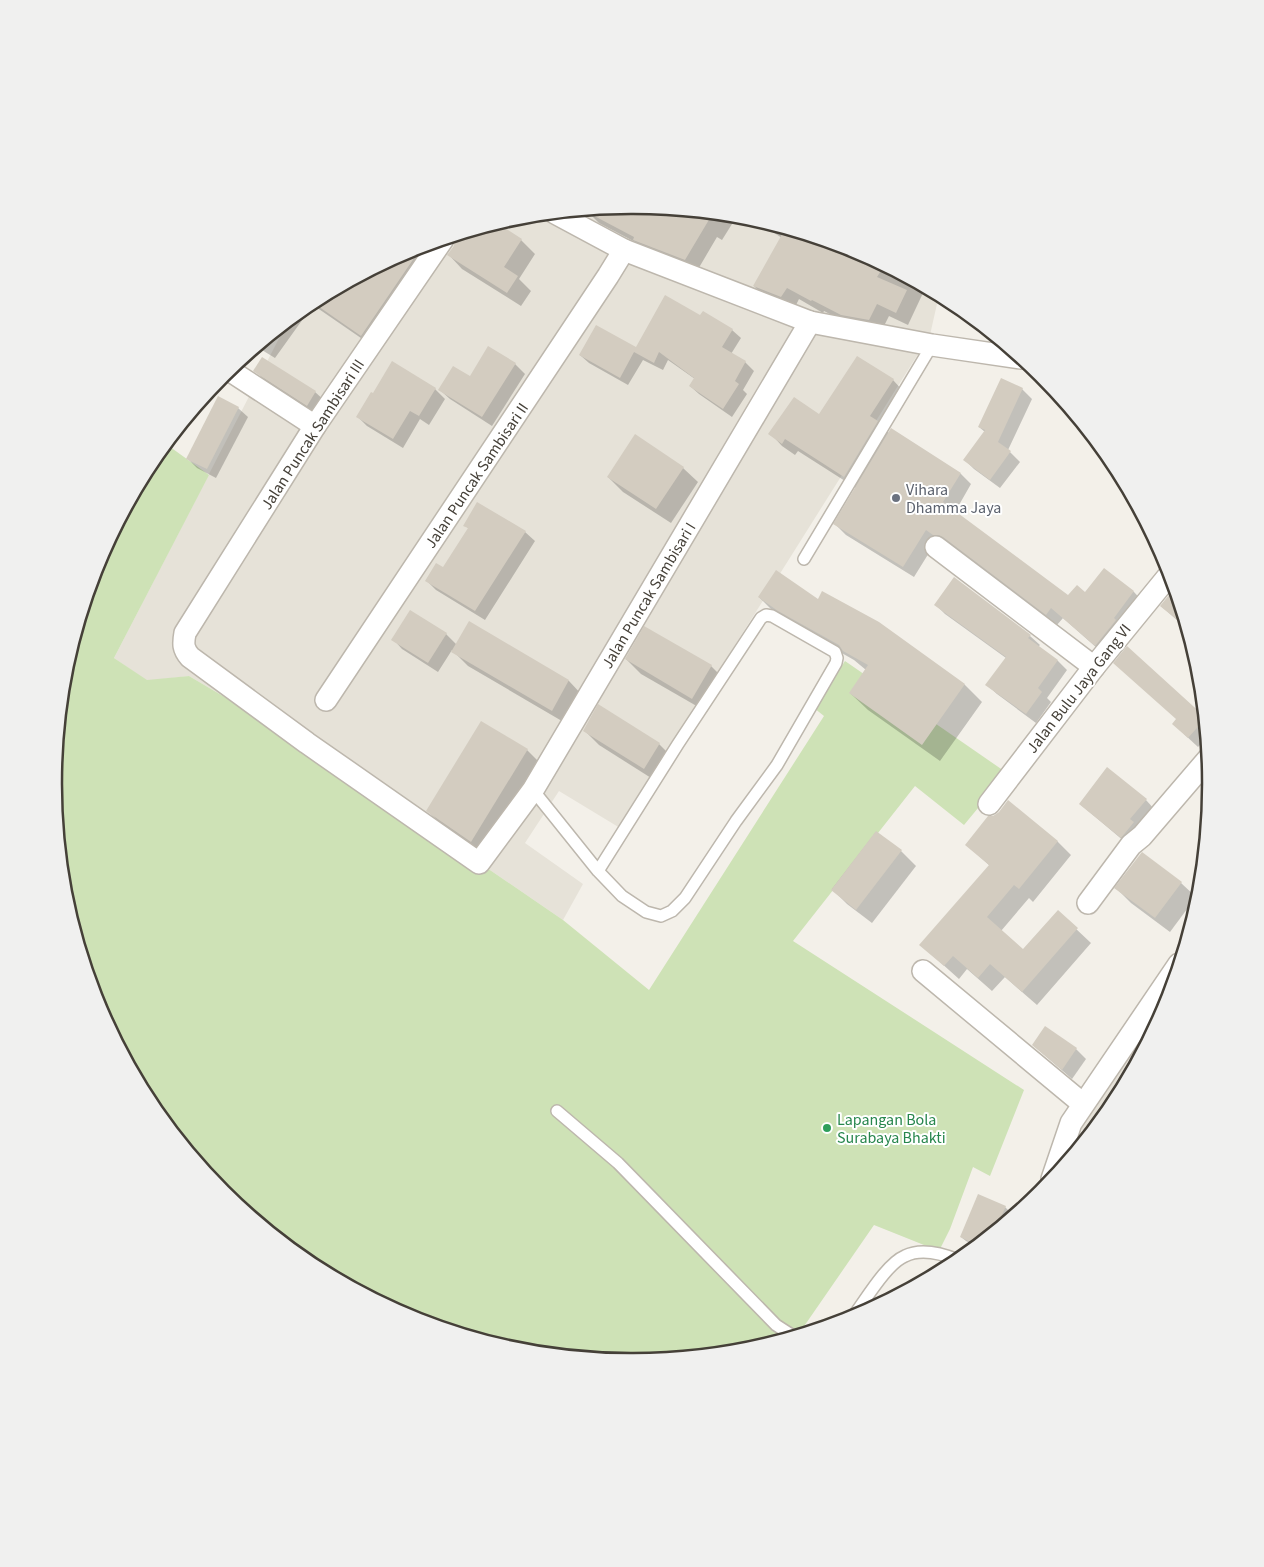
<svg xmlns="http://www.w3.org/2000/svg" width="1264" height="1567" font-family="'Source Sans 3',sans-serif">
  <rect width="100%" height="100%" fill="#f3f0e9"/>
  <!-- residential -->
  <g fill="#e6e2d8">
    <path d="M 632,205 L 745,216 L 854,249 L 939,295 L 930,335 L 620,828 L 559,791 L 525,843 L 583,884 L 563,920 L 316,751 L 189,676 L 147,681 L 114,658 L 288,321 L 311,303 L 411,249 L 519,216 Z"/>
    <path d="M 1165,1007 L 1113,1105 L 1089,1134 L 1081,1129 L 1111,1076 Z"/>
  </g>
  <!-- green -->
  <path fill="#cee2b6" d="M 166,444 L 209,475 L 114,658 L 147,680 L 189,676 L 316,751 L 563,920 L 649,990 L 824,716 L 814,708 L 845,661 L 1007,773 L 964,825 L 915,786 L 793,941 L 1024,1090 L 990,1176 L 973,1167 L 950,1229 L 939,1251 L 874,1225 L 798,1335 L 745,1351 L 632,1362 L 519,1351 L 410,1318 L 311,1264 L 223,1192 L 151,1105 L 98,1005 L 65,896 L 54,784 L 65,670 L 98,562 L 151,462 Z"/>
  <!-- shadow -->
  <g fill="#0003">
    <path d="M 632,205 L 737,216 L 722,240 L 717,237 L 697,271 L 639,244 L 599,223 L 587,211 Z"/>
    <path d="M 753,219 L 854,249 L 953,303 L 960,309 L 958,313 L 923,293 L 908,325 L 889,316 L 881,332 L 855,327 L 824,311 L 823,313 L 799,299 L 794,309 L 766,298 L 754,286 L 782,238 Z"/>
    <path d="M 495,224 L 521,240 L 535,254 L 519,279 L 531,291 L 521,306 L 462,269 L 449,255 L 457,241 L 455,236 Z"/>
    <path d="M 424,245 L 436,257 L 374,347 L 313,305 L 275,358 L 257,347 L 311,303 L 411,249 Z"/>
    <path d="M 701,317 L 732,330 L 741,338 L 731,354 L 745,362 L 754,371 L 743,390 L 747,394 L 732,417 L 699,394 L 690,386 L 695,379 L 668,360 L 663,370 L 643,360 L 628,385 L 589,363 L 580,355 L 637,349 Z"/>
    <path d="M 515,364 L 525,374 L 492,426 L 450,399 L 440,390 L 470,378 Z"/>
    <path d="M 255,371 L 315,392 L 325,401 L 317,414 L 265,380 Z"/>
    <path d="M 893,380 L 905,393 L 883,427 L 889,433 L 961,474 L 971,484 L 955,512 L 1068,597 L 1085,594 L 1104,570 L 1134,592 L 1144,603 L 1106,656 L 1063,618 L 1057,625 L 956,548 L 937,540 L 914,577 L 846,535 L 835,524 L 856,488 L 798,451 L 795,455 L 782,446 L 770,433 L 820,416 Z"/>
    <path d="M 435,389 L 445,399 L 429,425 L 420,419 L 403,448 L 367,426 L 358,417 Z"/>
    <path d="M 1022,389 L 1032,399 L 1008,450 L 1020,462 L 1000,488 L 974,469 L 965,460 L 985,432 L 979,427 Z"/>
    <path d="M 238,408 L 248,417 L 216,478 L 197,468 L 187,458 Z"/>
    <path d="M 683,468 L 698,482 L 671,523 L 623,492 L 608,477 Z"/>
    <path d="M 465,525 L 525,532 L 535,541 L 485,620 L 436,590 L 427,581 L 444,569 L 469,529 Z"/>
    <path d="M 1175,590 L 1186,628 L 1161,606 Z"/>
    <path d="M 759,597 L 818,601 L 878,623 L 965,685 L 982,702 L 940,761 L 868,710 L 850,693 L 866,670 L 854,660 L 796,627 L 776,614 Z"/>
    <path d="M 936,605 L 1030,636 L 1040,645 L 1038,647 L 1058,661 L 1067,670 L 1047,698 L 1051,702 L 1036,723 L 997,694 L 987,685 L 1006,658 L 945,614 Z"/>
    <path d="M 469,623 L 569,681 L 583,696 L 567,724 L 468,666 L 452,650 L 438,672 L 402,649 L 393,639 L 446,634 L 457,645 Z"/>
    <path d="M 626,659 L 711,666 L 726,681 L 707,712 L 641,674 Z"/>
    <path d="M 1204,718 L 1206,739 L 1198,747 L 1184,734 Z"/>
    <path d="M 584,730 L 659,744 L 674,759 L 659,783 L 599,745 Z"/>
    <path d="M 527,750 L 541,764 L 486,856 L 443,826 L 428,811 Z"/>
    <path d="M 1146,800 L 1155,810 L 1131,847 L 1080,804 Z"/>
    <path d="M 876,832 L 901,851 L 916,866 L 872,923 L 847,904 L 832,889 Z"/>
    <path d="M 1057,841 L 1071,855 L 1033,902 L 1029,898 L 1001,931 L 1023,951 L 1058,912 L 1091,943 L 1037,1005 L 1005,977 L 992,991 L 967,969 L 959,979 L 921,945 L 990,866 L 966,844 Z"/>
    <path d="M 1181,883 L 1196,897 L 1170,932 L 1131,903 L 1116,888 Z"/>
    <path d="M 1046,1028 L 1076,1049 L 1086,1059 L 1072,1079 L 1033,1045 Z"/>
    <path d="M 1005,1207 L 1009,1211 L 1005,1222 L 976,1246 L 966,1241 L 961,1237 Z"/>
  </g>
  <!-- building -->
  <g fill="#d3ccc0">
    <path d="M 632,205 L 641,206 L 713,213 L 685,260 L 633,240 L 634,237 L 583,210 Z"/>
    <path d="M 497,223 L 522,239 L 504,267 L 518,276 L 507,293 L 447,255 L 454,246 L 455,236 Z"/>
    <path d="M 785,229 L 854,249 L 884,266 L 877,277 L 907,290 L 896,313 L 877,304 L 869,320 L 841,315 L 812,300 L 811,301 L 787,288 L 781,297 L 753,286 Z"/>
    <path d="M 423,245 L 361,336 L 312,302 L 411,249 Z"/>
    <path d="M 665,295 L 700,315 L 703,311 L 733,329 L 722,347 L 746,361 L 735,381 L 739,384 L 723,409 L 689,386 L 694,378 L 659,352 L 654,363 L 634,352 L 620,378 L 579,355 L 596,325 L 636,347 Z"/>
    <path d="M 488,346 L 516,363 L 482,417 L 438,390 L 453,366 L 470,376 Z"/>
    <path d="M 857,356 L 894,379 L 870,416 L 878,421 L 844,477 L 785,439 L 782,444 L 768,434 L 794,397 L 819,414 Z"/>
    <path d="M 262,357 L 316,391 L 307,406 L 253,371 Z"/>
    <path d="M 392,361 L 436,388 L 419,416 L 410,411 L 393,439 L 356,417 L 371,392 L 373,393 Z"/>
    <path d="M 1001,378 L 1023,388 L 998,442 L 1011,451 L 990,480 L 963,460 L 985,430 L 978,427 Z"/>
    <path d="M 218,396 L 239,407 L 207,469 L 186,459 Z"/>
    <path d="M 891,428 L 961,473 L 943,502 L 1068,595 L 1077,585 L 1085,592 L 1104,568 L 1134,591 L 1114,618 L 1116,620 L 1095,646 L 1051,608 L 1046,615 L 943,537 L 938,535 L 933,535 L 926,530 L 903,567 L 833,524 Z"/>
    <path d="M 635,434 L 684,467 L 656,509 L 607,477 Z"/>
    <path d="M 477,502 L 526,531 L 475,611 L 425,581 L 436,563 L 443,567 L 468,528 L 463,526 Z"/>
    <path d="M 776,570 L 818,599 L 822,591 L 879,622 L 965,684 L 922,745 L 849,693 L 868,665 L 843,651 L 839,645 L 778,611 L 758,597 Z"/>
    <path d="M 954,577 L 1031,635 L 1028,638 L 1058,660 L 1038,688 L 1042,692 L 1026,714 L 985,685 L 1006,657 L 934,605 Z"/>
    <path d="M 1174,589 L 1179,603 L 1186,627 L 1160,606 Z"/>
    <path d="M 410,610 L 447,633 L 428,663 L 391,640 Z"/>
    <path d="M 469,621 L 569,680 L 552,711 L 451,652 Z"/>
    <path d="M 644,626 L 712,665 L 692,699 L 625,659 Z"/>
    <path d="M 1127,646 L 1204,716 L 1204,720 L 1188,738 L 1172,724 L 1176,719 L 1113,663 Z"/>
    <path d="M 598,704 L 660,743 L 644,769 L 583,731 Z"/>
    <path d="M 481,721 L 528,749 L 471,842 L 426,811 Z"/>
    <path d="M 1107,767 L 1147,799 L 1130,819 L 1134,822 L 1121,838 L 1079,804 Z"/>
    <path d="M 1008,800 L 1058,841 L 1019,889 L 1014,885 L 987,917 L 1023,949 L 1058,910 L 1078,928 L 1022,992 L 990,964 L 978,978 L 953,956 L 944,966 L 919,945 L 989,865 L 965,845 L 988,816 L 993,816 L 999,812 Z"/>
    <path d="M 876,831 L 902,850 L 856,910 L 831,890 Z"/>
    <path d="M 1142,852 L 1182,882 L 1155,918 L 1114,888 Z"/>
    <path d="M 1045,1026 L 1077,1048 L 1062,1070 L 1032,1045 Z"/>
    <path d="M 978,1194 L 1006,1206 L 995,1230 L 977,1245 L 960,1237 Z"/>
  </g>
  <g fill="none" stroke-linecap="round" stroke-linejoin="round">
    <!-- service casing -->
    <g stroke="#bdb7ad" stroke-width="14">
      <g id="service">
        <path d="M 804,559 L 932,345"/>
        <path d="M 533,790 L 598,871 L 622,896 L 646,912 L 661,916 L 672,911 L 685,898 L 736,821 L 777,765 L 836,663 L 837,658 L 835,652 L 772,616 L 766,615 L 761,618 L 678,744 L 598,871"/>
        <path d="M 557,1111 L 618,1163 L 776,1325 L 793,1336"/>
        <path d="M 852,1318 C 865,1301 886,1264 905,1256 C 921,1248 943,1254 958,1260"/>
      </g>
    </g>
    <!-- minor casing -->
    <g stroke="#bdb7ad" stroke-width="24">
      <g id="minor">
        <path d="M 555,213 L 624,250 L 810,322 L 932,345 L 1021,358"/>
        <path d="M 443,239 L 315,426 L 185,633 C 183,644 183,649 190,657 L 307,743 L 479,863 L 533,790 L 810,322"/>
        <path d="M 229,370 L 315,426"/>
        <path d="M 936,547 L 1094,667"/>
        <path d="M 326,700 L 608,276 L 624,250"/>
        <path d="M 989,804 L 1094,667 L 1170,574"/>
        <path d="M 1088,903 L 1131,845 L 1142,836 L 1208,759"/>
        <path d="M 923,971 L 1083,1104"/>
        <path d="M 1052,1179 L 1071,1123 L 1179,964"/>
      </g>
    </g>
    <!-- service -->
    <use href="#service" stroke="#fff" stroke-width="11"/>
    <!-- minor -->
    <use href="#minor" stroke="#fff" stroke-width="21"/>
  </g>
  <!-- markers -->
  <circle fill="#6b7280" stroke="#fff" stroke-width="2" cx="896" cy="498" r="5"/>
  <circle fill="#2e9e5b" stroke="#fff" stroke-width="2" cx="827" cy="1128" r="5"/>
  <g text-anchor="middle" stroke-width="4" stroke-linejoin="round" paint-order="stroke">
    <!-- street labels -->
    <g font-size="16" fill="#454038" stroke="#fff">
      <text transform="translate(312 434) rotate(-57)" y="6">Jalan Puncak Sambisari III</text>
      <text transform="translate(476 475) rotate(-56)" y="6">Jalan Puncak Sambisari II</text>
      <text transform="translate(648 595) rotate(-59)" y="6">Jalan Puncak Sambisari I</text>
      <text transform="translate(1078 688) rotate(-52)" y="6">Jalan Bulu Jaya Gang VI</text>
    </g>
    <!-- worship labels -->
    <g font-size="16" fill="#5b616d" stroke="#fff" text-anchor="start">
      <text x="906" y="495">Vihara<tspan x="906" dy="18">Dhamma Jaya</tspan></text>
    </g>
    <!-- leisure labels -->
    <g font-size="16" fill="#27864d" stroke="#fff" text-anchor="start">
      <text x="837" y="1125">Lapangan Bola<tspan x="837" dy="18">Surabaya Bhakti</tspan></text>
    </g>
  </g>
  <!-- crop -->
  <path d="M0 0H1264V1567H0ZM631 214H633A569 569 0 0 1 1202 783V784A569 569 0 0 1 633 1353H631A569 569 0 0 1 62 784V783A569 569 0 0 1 631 214Z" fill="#f0f0ef" fill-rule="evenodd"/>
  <path fill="none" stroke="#454038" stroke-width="2.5" d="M631 214H633A569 569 0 0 1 1202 783V784A569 569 0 0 1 633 1353H631A569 569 0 0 1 62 784V783A569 569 0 0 1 631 214Z"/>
</svg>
